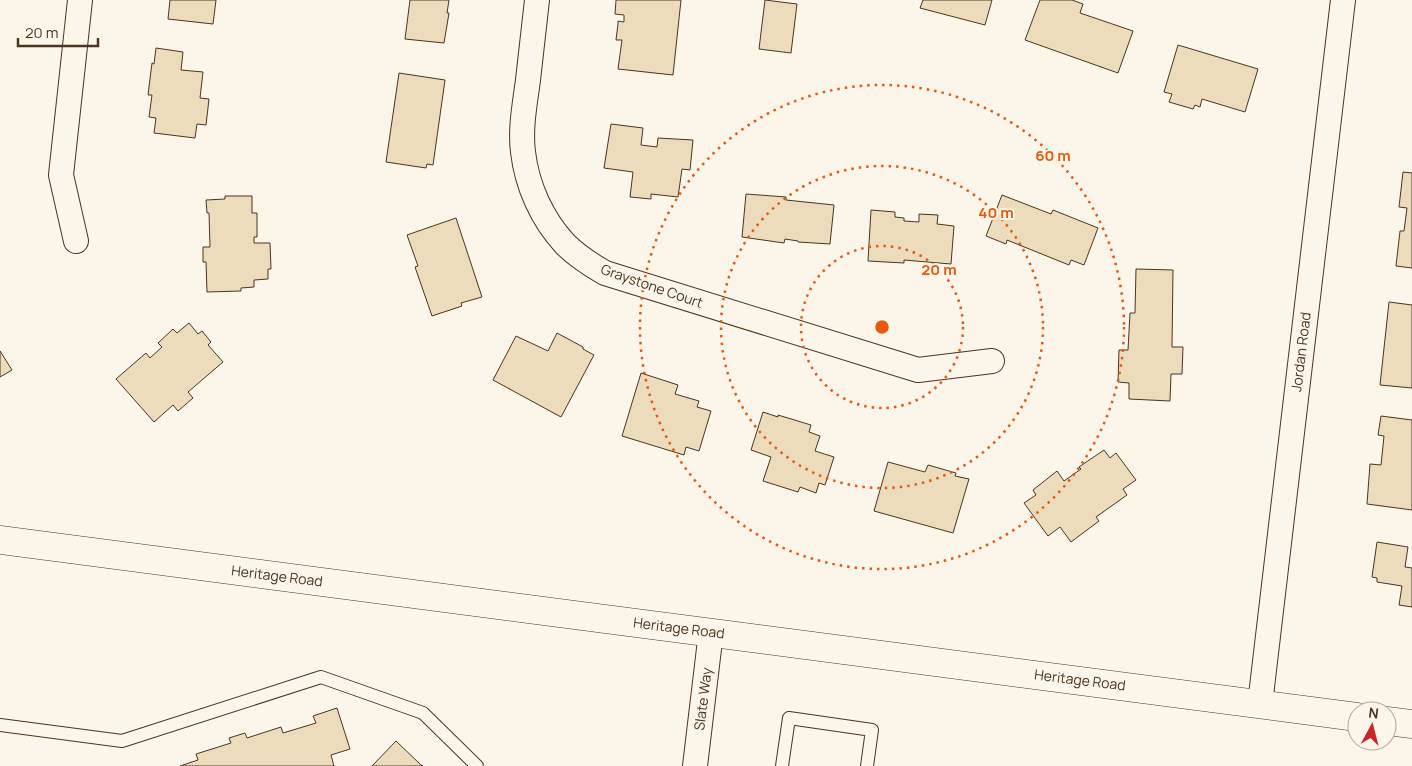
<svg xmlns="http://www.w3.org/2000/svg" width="1412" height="766" font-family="Manrope,sans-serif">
  <rect width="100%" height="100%" fill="#fbf6e9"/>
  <!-- building -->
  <g fill="#ecdcbc" stroke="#4a3520">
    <path d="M 170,0 L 216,0 L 213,24 L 168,19 Z"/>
    <path d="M 410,0 L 449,0 L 447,13 L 449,13 L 444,43 L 405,39 Z"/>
    <path d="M 616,0 L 681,0 L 673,75 L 618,69 L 622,40 L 616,40 L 618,24 L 618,21 L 624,22 L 624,15 L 615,14 Z"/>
    <path d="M 765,0 L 797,4 L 791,53 L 759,49 Z"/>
    <path d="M 923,0 L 992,0 L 985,25 L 920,8 Z"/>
    <path d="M 1040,0 L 1072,0 L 1083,4 L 1080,13 L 1133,31 L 1118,73 L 1025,40 Z"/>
    <path d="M 1178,45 L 1258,69 L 1245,112 L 1202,99 L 1200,107 L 1195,105 L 1193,109 L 1169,102 L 1172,94 L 1164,92 Z"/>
    <path d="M 156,48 L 183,52 L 181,70 L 203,72 L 200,98 L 209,99 L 206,125 L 197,124 L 195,138 L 154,133 L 156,118 L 149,117 L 152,95 L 148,95 L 152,63 L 154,64 Z"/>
    <path d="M 399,73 L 445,80 L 433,165 L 427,164 L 426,168 L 386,162 Z"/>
    <path d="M 611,124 L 643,128 L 641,145 L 657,147 L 658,138 L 693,140 L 690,170 L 682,169 L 678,197 L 651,194 L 651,199 L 630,197 L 633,172 L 604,168 Z"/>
    <path d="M 1403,172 L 1412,173 L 1412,268 L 1396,266 L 1400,231 L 1404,231 L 1407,208 L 1399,207 Z"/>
    <path d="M 746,194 L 786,197 L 786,200 L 834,205 L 830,244 L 798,242 L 798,241 L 785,239 L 784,243 L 742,237 Z"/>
    <path d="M 1002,195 L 1051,214 L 1053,210 L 1098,228 L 1084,265 L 1071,260 L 1069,265 L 1007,240 L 1006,244 L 986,236 Z"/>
    <path d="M 225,196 L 252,196 L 252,213 L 257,213 L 257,237 L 254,237 L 254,243 L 270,243 L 271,269 L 268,269 L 268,279 L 254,280 L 254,287 L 241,288 L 241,291 L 207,292 L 206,262 L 203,262 L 203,247 L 210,247 L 209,213 L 207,213 L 206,200 L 225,199 Z"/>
    <path d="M 871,210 L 895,212 L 895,217 L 904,218 L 904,221 L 919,222 L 919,214 L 938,215 L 937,224 L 954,226 L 951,264 L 904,260 L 904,263 L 868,261 Z"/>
    <path d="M 456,218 L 482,297 L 461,303 L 462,306 L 432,316 L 415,267 L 418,266 L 407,235 Z"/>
    <path d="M 1136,269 L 1173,270 L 1172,347 L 1183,347 L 1182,374 L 1171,374 L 1170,401 L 1129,399 L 1129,383 L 1118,382 L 1119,350 L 1128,350 L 1130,313 L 1135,313 Z"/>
    <path d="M 1389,302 L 1412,305 L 1412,388 L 1380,385 Z"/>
    <path d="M 189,323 L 198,334 L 202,331 L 211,342 L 208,345 L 223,362 L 188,392 L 193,398 L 178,411 L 173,405 L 154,422 L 116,379 L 146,353 L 150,358 L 162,347 L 158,343 L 173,329 L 177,333 Z"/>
    <path d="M 557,333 L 583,347 L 583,349 L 594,355 L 561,417 L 493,380 L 516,336 L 548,351 Z"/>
    <path d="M 0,351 L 12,370 L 0,377 Z"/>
    <path d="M 641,373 L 678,385 L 675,394 L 699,401 L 697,407 L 711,411 L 699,451 L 686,447 L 684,455 L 622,436 Z"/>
    <path d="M 763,412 L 778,417 L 778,415 L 811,425 L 809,432 L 820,436 L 815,451 L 834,457 L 825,485 L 819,483 L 816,493 L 800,487 L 798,492 L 763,481 L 771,457 L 751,450 Z"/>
    <path d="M 1381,416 L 1412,420 L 1412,510 L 1367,504 L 1370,464 L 1381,465 L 1384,436 L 1378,435 Z"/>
    <path d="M 1104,450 L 1110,458 L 1116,453 L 1136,480 L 1123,489 L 1127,495 L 1096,517 L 1099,521 L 1071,542 L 1060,527 L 1048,536 L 1024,503 L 1036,495 L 1033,490 L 1057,471 L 1064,481 L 1081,469 L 1079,467 Z"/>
    <path d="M 888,462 L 925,472 L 928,465 L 956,473 L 955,476 L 969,479 L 953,533 L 874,511 Z"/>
    <path d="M 1377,542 L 1408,547 L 1405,567 L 1412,568 L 1412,607 L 1399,605 L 1402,586 L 1377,582 L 1377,578 L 1372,577 Z"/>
    <path d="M 337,708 L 350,749 L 331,755 L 334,766 L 180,766 L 198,760 L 196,754 L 231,743 L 229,738 L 245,733 L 247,738 L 281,727 L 283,733 L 316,723 L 313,716 Z"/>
    <path d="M 396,741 L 421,765 L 423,766 L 372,766 Z"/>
  </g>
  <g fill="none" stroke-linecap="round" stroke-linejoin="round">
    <!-- service casing -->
    <g stroke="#4a3520" stroke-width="14">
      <g id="service">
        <path d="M 0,725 L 122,741 L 321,677 L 423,713 L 477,766"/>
        <path d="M 782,766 L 789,718 L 872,730 L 867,766"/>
      </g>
    </g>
    <!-- minor casing -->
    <g stroke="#4a3520" stroke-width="26">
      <g id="minor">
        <path d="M 537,0 C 534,27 531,53 528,80 C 525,103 520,128 523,152 C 527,186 542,219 565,244 C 577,256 591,265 605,273 L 918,370 L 992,361"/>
        <path d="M 76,241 L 61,175 L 80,0"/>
        <path d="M 1260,704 L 1343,0"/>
        <path d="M 695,766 L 711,632"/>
      </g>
    </g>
    <!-- secondary casing -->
    <g stroke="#4a3520" stroke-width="29">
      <g id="secondary">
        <path d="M 0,540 L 1357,717"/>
        <path d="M 1387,721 L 1412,724"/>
      </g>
    </g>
    <!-- service -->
    <use href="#service" stroke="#fbf6e9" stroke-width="12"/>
    <!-- minor -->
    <use href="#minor" stroke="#fbf6e9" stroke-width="24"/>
    <!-- secondary -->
    <use href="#secondary" stroke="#fbf6e9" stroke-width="28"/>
  </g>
  <!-- distance rings -->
  <g fill="none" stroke="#e8590c" stroke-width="2.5" stroke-dasharray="2.5 5">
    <circle cx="882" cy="327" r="81"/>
    <circle cx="882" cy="327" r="161"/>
    <circle cx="882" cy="327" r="242"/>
  </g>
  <g text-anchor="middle" stroke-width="4" stroke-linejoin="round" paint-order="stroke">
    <!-- street labels -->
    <g font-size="14" fill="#4a3520" stroke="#fbf6e9">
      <text transform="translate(652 286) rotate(19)" y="5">Graystone Court</text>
      <text transform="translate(1301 352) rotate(-83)" y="5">Jordan Road</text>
      <text transform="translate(277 576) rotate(7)" y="5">Heritage Road</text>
      <text transform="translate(679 628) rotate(7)" y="5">Heritage Road</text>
      <text transform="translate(1080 680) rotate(7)" y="5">Heritage Road</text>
      <text transform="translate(703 699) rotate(-83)" y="5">Slate Way</text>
    </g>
  </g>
  <circle cx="882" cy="327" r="8" fill="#e8590c" stroke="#fbf6e9" stroke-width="2.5"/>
  <g font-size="15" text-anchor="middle" font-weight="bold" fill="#e8590c" stroke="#fbf6e9" stroke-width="4" stroke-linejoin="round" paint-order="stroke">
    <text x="1053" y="161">60 m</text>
    <text x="996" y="218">40 m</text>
    <text x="939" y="275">20 m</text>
  </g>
  <!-- north arrow -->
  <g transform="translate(1372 726) rotate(7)"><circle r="24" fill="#fbf6e9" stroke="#b4a999"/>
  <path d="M0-4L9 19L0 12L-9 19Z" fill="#c62828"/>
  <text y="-8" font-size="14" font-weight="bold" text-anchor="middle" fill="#4a3520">N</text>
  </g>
  <!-- scale -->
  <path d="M18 38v8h80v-8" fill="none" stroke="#4a3520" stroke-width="2.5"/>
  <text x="25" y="38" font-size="15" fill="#4a3520" stroke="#fbf6e9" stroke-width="4" paint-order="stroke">20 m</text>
</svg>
